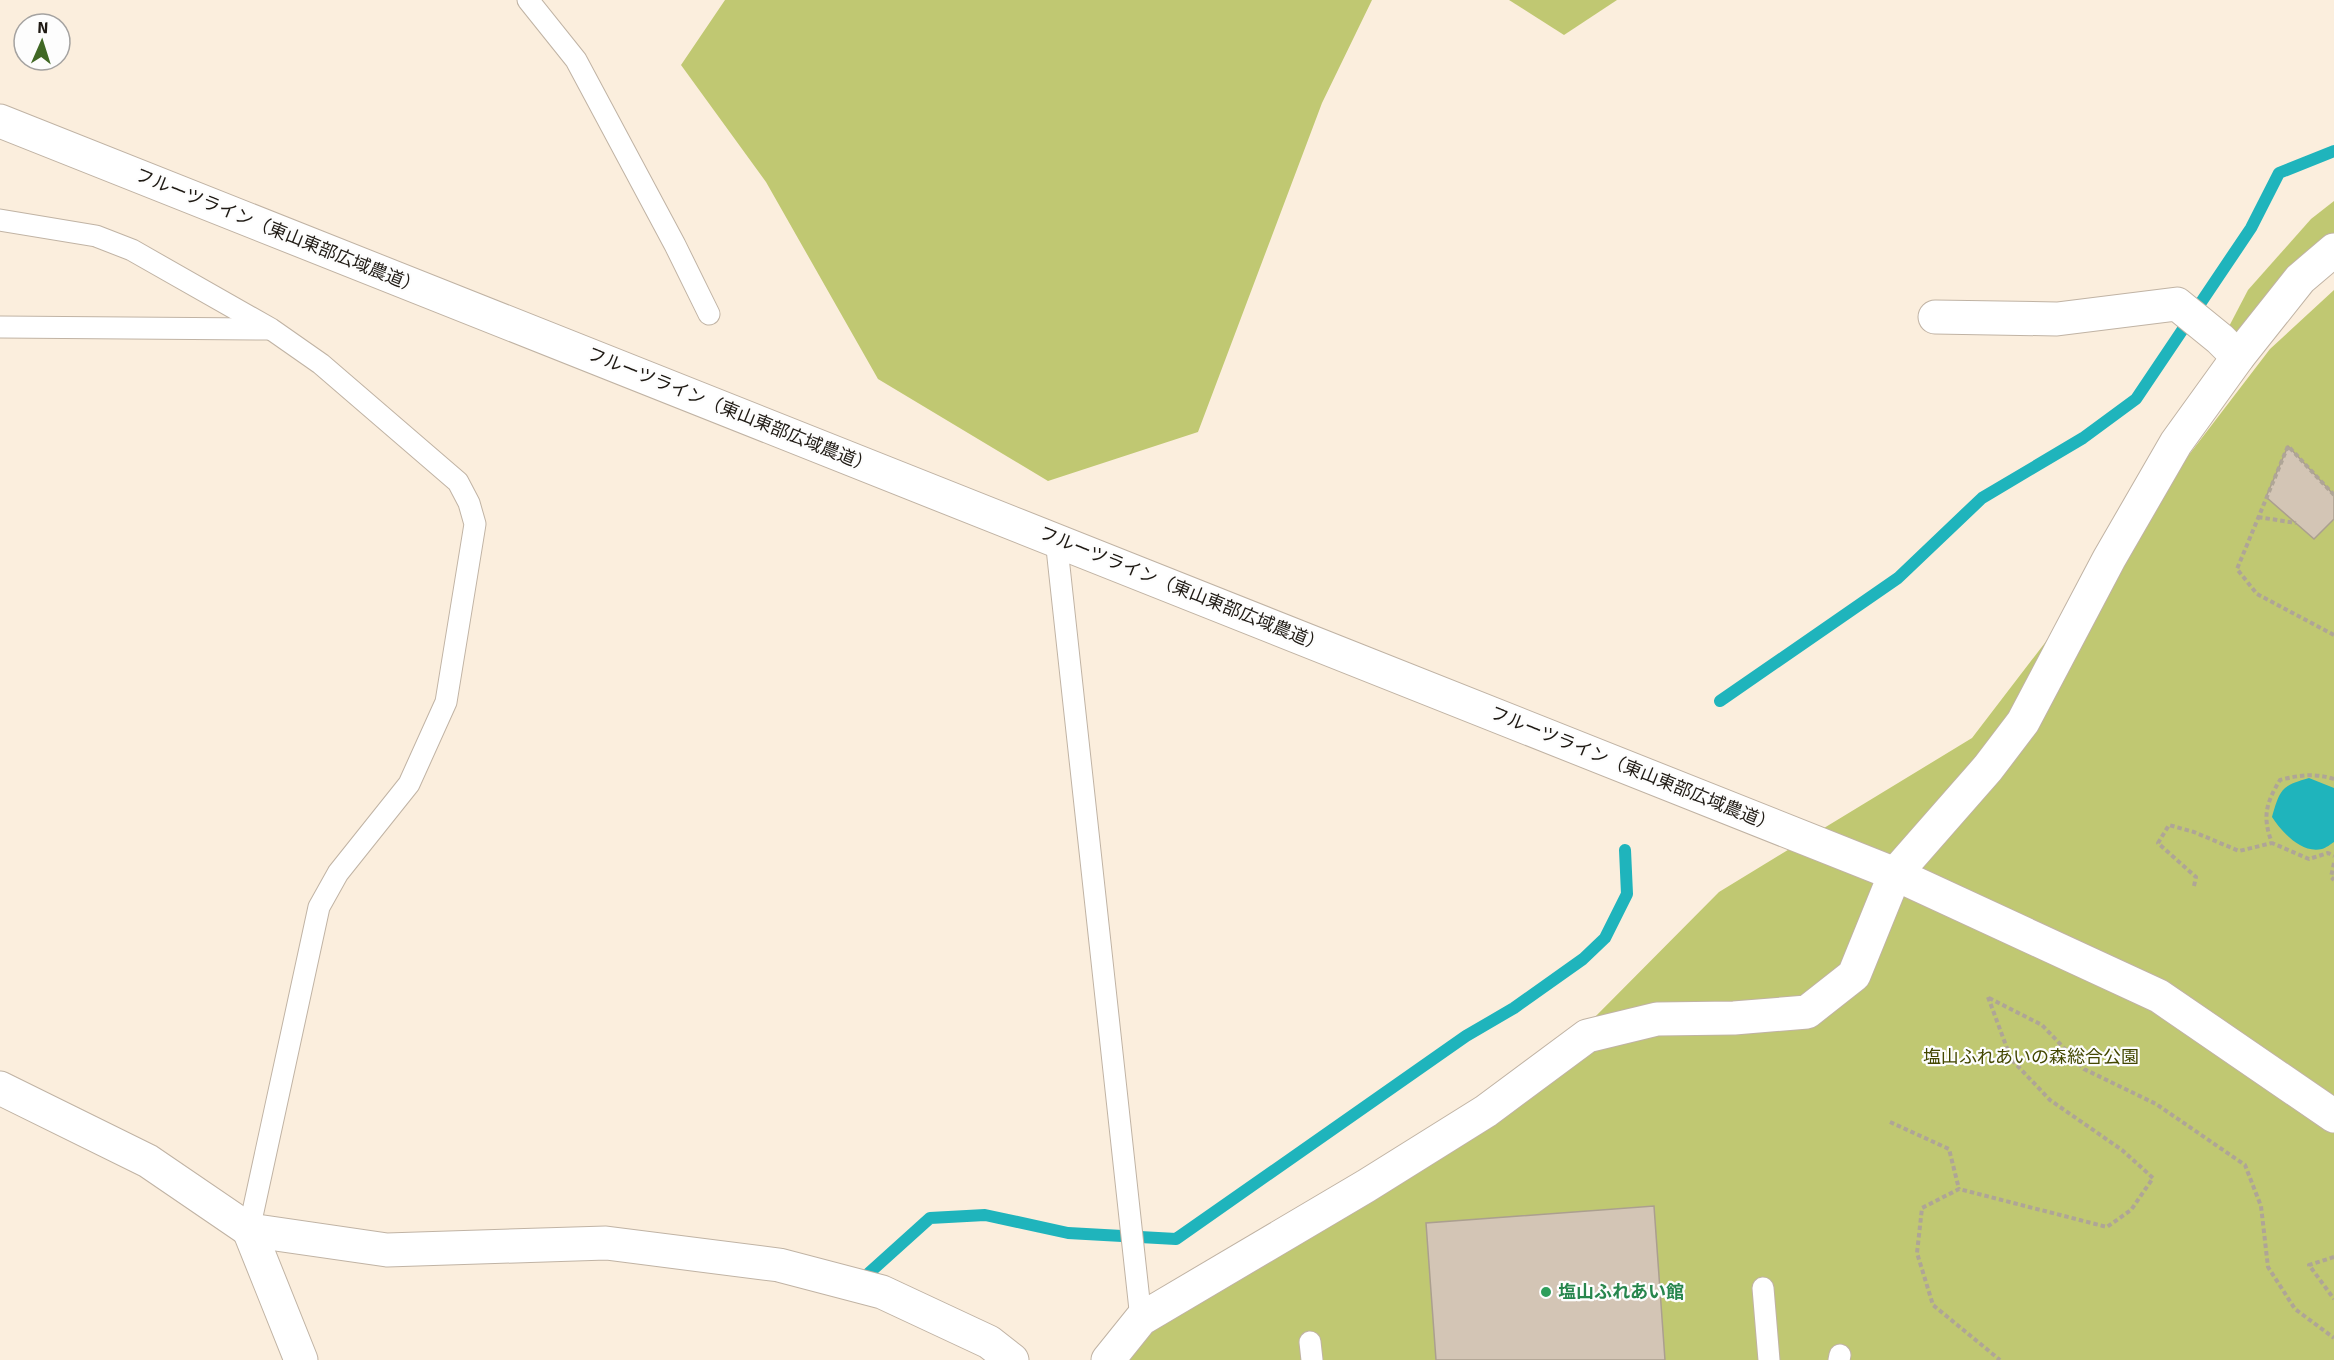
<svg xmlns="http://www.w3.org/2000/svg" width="2334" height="1360" font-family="Signika,'Noto Sans JP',sans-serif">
  <rect width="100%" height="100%" fill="#fbeedd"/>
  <!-- green -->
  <g fill="#c0c872">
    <path d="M 725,0 L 1372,0 L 1322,103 L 1198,432 L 1048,481 L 878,379 L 766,182 L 681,65 Z"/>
    <path d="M 1509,0 L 1617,0 L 1564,35 Z"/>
    <path d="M 2334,201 L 2334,265 L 2247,360 L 2224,336 L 2248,290 L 2311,219 Z"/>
    <path d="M 2334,290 L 2334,1360 L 1128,1360 L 1143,1321 L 1586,1026 L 1719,892 L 1972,738 L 2270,349 Z"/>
  </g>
  <!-- water -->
  <path fill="#1fb4bc" d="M 2309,778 L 2334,788 L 2334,842 C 2331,844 2326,848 2322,849 C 2301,854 2282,832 2272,817 C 2280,789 2281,786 2309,778 Z"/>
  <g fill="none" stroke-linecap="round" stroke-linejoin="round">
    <!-- stream -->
    <g stroke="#1fb4bc" stroke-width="12">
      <path d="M 1720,701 L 1898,578 L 1982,498 L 2083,438 L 2136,399 L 2251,228 L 2279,173 L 2334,151"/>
      <path d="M 869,1273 L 930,1218 L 985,1215 L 1068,1233 L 1176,1239 L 1466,1036 L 1514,1008 L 1583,959 L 1605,938 L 1627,894 L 1625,850"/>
    </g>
  </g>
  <!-- building -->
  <g fill="#d3c5b5" stroke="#ab9f8f" stroke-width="1.5">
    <path d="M 2288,446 L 2334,495 L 2334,519 L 2314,539 L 2266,497 Z"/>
    <path d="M 1654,1206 L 1665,1360 L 1436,1360 L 1426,1223 Z"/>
  </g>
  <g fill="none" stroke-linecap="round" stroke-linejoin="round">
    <!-- lane casing -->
    <g stroke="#c0b3a4" stroke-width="23">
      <g id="lane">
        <path d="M 528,0 L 576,60 L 675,245 L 709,314"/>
        <path d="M 0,220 L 96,236 L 132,250 L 271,329 L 321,364 L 458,482 L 469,503 L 475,524 L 446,702 L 409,784 L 338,873 L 319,907 L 249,1230"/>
        <path d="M 0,327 L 269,329"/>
        <path d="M 1056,539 L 1141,1319"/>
        <path d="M 1763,1288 L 1769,1360"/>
        <path d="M 1310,1342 L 1312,1360"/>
        <path d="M 1839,1360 L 1840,1355"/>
      </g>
    </g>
    <!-- street casing -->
    <g stroke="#c0b3a4" stroke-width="35">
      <g id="street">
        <path d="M 1935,317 L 2057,319 L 2177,304 L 2220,339 L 2238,357"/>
        <path d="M 0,1088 L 148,1161 L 249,1230 L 387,1250 L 606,1243 L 779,1265 L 882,1292 L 989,1342 L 1012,1360"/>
        <path d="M 249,1230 L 301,1360"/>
        <path d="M 1108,1360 L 1141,1319 L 1366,1186 L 1486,1111 L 1587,1036 L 1657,1019 L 1734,1018 L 1807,1012 L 1854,975 L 1895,874 L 1988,768 L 2023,722 L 2109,559 L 2176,443 L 2238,357 L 2300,279 L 2334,250"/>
      </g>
    </g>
    <!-- secondary casing -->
    <g stroke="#c0b3a4" stroke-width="35">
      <path id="secondary" d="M 0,121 L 1895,874 L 2159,996 L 2334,1116"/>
    </g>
    <!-- path -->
    <g stroke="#afa597" stroke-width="4" stroke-dasharray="4.5 3" stroke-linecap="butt">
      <path d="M 2334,495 L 2288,446 L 2237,569 L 2257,594 L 2334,635"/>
      <path d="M 2258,517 L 2296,523"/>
      <path d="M 2334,779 C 2315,773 2299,775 2280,780 C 2266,803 2262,817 2272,843 L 2309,859 L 2328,853 L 2334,856"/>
      <path d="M 2334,863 L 2331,877 L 2334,880"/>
      <path d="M 2194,886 L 2196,877 L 2158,843 L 2169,825 L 2194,832 L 2239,851 L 2272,843"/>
      <path d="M 1988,997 L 2011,1059 L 2050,1100 L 2122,1150 L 2153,1178 L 2131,1210 L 2107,1227 L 1959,1189 L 1922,1208 L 1917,1253 L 1933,1305 L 2000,1360"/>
      <path d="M 1989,998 L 2042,1025 L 2084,1069 L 2156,1104 L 2245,1165 L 2261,1206 L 2268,1267 L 2295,1309 L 2334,1338"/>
      <path d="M 1890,1122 L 1949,1149 L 1959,1189"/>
      <path d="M 2334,1257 L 2309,1265 L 2334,1299"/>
    </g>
    <!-- lane -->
    <use href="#lane" stroke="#fff" stroke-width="21"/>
    <!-- street -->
    <use href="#street" stroke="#fff" stroke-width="33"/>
    <!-- secondary -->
    <use href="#secondary" stroke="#fff" stroke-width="33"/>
  </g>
  <!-- markers -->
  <circle fill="#2e9e5b" stroke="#fdfdfd" stroke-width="2" cx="1546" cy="1292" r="6"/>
  <g text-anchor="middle" stroke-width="4.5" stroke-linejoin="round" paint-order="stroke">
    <!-- street labels -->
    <g font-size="18" fill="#1f1a14" stroke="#fdfdfd">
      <text transform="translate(278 231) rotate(22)" y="6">フルーツライン（東山東部広域農道）</text>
      <text transform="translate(730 410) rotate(22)" y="6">フルーツライン（東山東部広域農道）</text>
      <text transform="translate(1182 589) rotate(22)" y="6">フルーツライン（東山東部広域農道）</text>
      <text transform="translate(1633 769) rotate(22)" y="6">フルーツライン（東山東部広域農道）</text>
    </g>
    <!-- park labels -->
    <g font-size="18" fill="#434700" stroke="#fdfdfd">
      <text x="2031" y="1063">塩山ふれあいの森総合公園</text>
    </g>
    <!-- leisure labels -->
    <g font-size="18" font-weight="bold" fill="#27864d" stroke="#fdfdfd" text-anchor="start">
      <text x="1558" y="1298">塩山ふれあい館</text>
    </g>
  </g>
  <!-- north arrow -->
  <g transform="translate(42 42) rotate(3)"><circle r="28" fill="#fdfdfd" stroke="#a4a2a0" stroke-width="1.5"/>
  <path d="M0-4.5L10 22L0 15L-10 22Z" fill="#406824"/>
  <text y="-9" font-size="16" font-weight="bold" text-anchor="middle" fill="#1f1a14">N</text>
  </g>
</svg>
